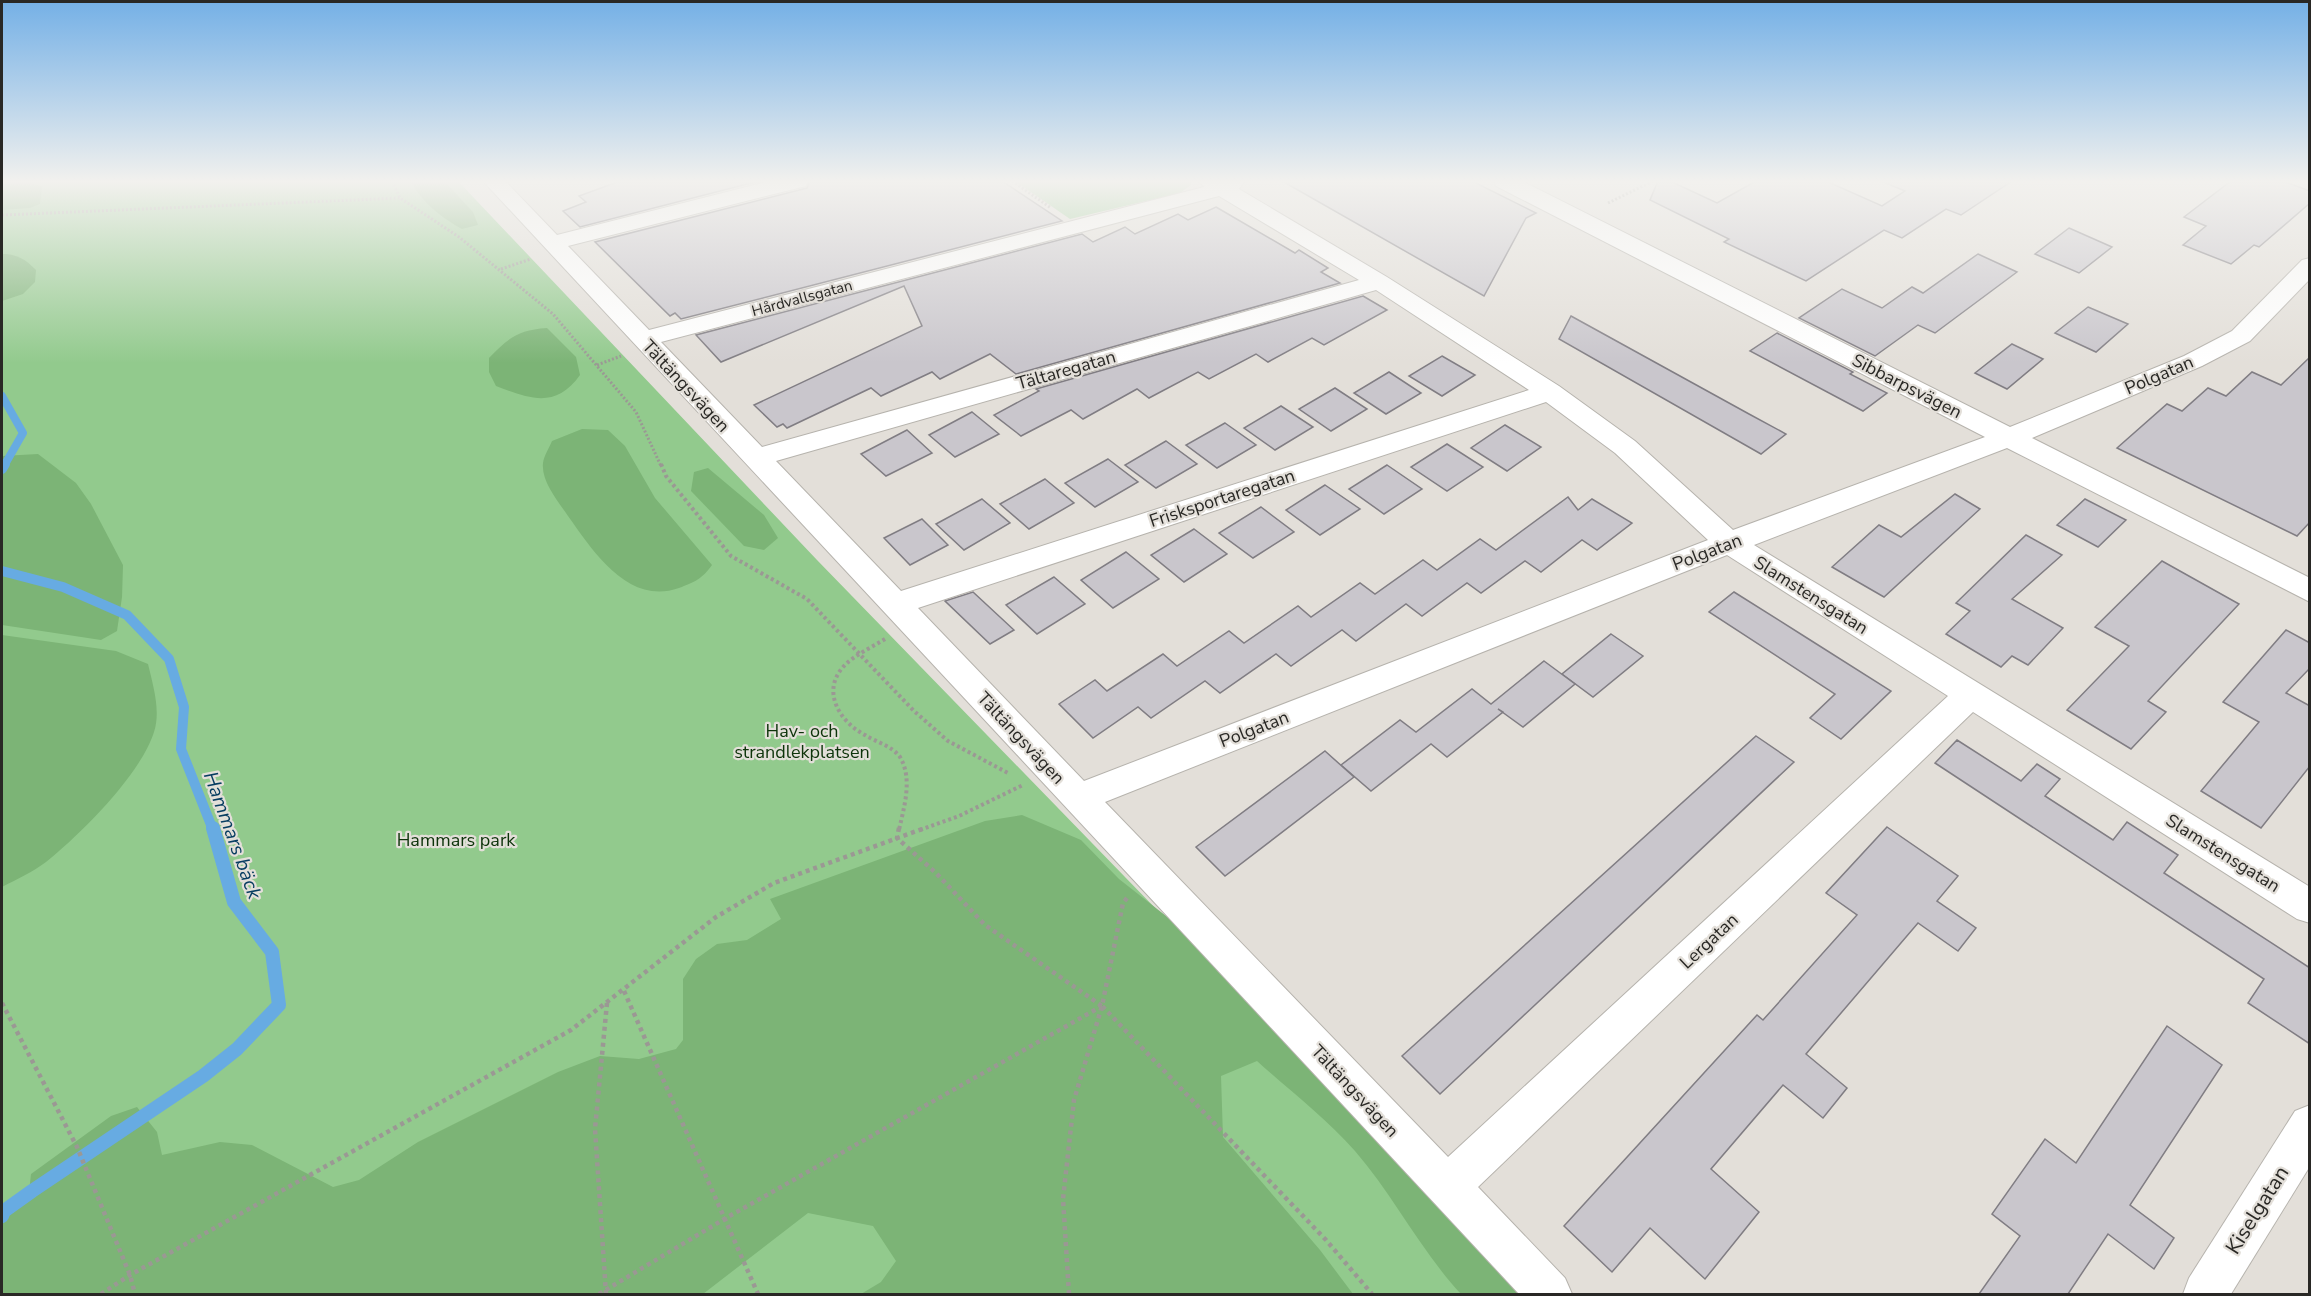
<svg xmlns="http://www.w3.org/2000/svg" width="2311" height="1296" font-family="'Nunito Sans',sans-serif">
  <rect width="100%" height="100%" fill="#e3dfd9"/>
  <!-- green -->
  <g fill="#92ca8d">
    <path d="M 2,181 L 458,181 L 817,560 L 1530,1294 L 2,1294 Z"/>
    <path d="M 1015,181 L 1190,181 L 1191,185 L 1180,193 L 1070,219 Z"/>
  </g>
  <!-- forest -->
  <g fill="#7cb476">
    <path d="M 411,181 L 444,181 L 473,212 L 478,225 L 462,229 C 442,218 421,202 411,181 Z"/>
    <path d="M 28,182 L 42,186 L 40,204 L 30,208 L 2,210 L 2,184 Z"/>
    <path d="M 2,254 C 17,254 25,259 36,270 L 35,282 L 23,294 L 2,301 Z"/>
    <path d="M 547,328 L 576,357 L 580,375 C 556,409 530,399 496,386 L 489,372 L 489,358 C 508,338 518,330 547,328 Z"/>
    <path d="M 582,429 L 608,430 L 625,446 L 655,498 L 712,565 C 702,579 695,582 679,588 C 628,606 593,551 568,516 C 558,501 541,482 543,463 C 544,456 549,448 552,441 Z"/>
    <path d="M 38,454 L 76,483 L 91,504 L 123,565 L 122,597 L 117,631 L 101,640 L 2,625 L 2,456 Z"/>
    <path d="M 708,468 L 764,515 L 778,538 L 764,550 L 744,546 L 691,491 L 694,472 Z"/>
    <path d="M 2,635 L 116,651 L 148,664 C 153,685 161,711 154,732 C 141,774 81,834 46,862 C 33,872 17,879 2,887 Z"/>
    <path d="M 1022,815 L 1081,840 L 1119,879 L 1180,927 L 1294,1035 L 1531,1294 L 1461,1294 C 1420,1250 1394,1196 1355,1151 C 1326,1118 1289,1090 1257,1061 L 1221,1076 L 1223,1137 L 1320,1250 L 1353,1294 L 861,1294 L 881,1282 L 896,1261 L 873,1226 L 808,1213 L 703,1294 L 2,1294 L 2,1221 L 28,1201 L 31,1174 L 111,1116 L 137,1107 L 157,1132 L 162,1155 L 220,1142 L 252,1145 L 333,1187 L 359,1180 L 418,1142 L 558,1072 L 600,1056 L 639,1059 L 676,1049 L 683,1040 L 683,979 L 696,959 L 717,944 L 747,940 L 781,919 L 770,899 L 985,821 Z"/>
  </g>
  <g fill="none" stroke-linecap="round" stroke-linejoin="round">
    <!-- stream-far2 -->
    <path stroke="#67abe2" stroke-width="8" d="M 2,396 L 23,433 L 4,466"/>
    <!-- stream-far1 -->
    <g stroke="#67abe2" stroke-width="10">
      <path d="M 2,469 L 5,464"/>
      <path d="M 2,571 L 63,587 L 127,615 L 169,659 L 184,707 L 181,749 L 213,830"/>
    </g>
    <!-- stream -->
    <path stroke="#67abe2" stroke-width="14" d="M 2,1216 L 4,1211 L 32,1191 L 203,1076 L 237,1049 L 279,1005 L 272,952 L 234,902 L 213,828"/>
  </g>
  <!-- building -->
  <g fill="#c9c6cc" stroke="#807d83" stroke-width="1.5">
    <path d="M 620,181 L 759,181 L 580,227 L 563,211 L 586,202 L 579,196 Z"/>
    <path d="M 810,181 L 1002,181 L 1062,221 L 681,319 L 675,313 L 670,316 L 595,242 L 807,188 Z"/>
    <path d="M 1282,181 L 1472,181 L 1536,213 L 1526,218 L 1484,296 Z"/>
    <path d="M 1658,181 L 1670,181 L 1717,203 L 1756,181 L 1826,181 L 1882,206 L 1905,191 L 1881,181 L 2012,181 L 1961,215 L 1946,209 L 1902,238 L 1884,230 L 1806,281 L 1724,242 L 1729,239 L 1650,200 Z"/>
    <path d="M 2231,181 L 2283,181 L 2310,191 L 2310,203 L 2259,247 L 2254,245 L 2231,264 L 2183,245 L 2206,226 L 2184,217 Z"/>
    <path d="M 1216,207 L 1295,253 L 1299,250 L 1328,268 L 1321,272 L 1340,283 L 1016,374 L 990,354 L 940,379 L 932,372 L 881,396 L 871,388 L 787,428 L 783,424 L 777,427 L 754,405 L 922,326 L 904,286 L 721,362 L 696,335 L 1082,234 L 1093,242 L 1125,227 L 1135,234 L 1178,214 L 1188,220 Z"/>
    <path d="M 2069,228 L 2112,247 L 2079,273 L 2035,254 Z"/>
    <path d="M 1978,254 L 2017,272 L 1935,333 L 1918,325 L 1875,356 L 1799,318 L 1842,289 L 1882,308 L 1912,287 L 1923,293 Z"/>
    <path d="M 1363,296 L 1387,310 L 1324,345 L 1312,338 L 1268,362 L 1256,354 L 1209,379 L 1198,372 L 1149,398 L 1137,389 L 1083,419 L 1071,410 L 1021,436 L 994,415 L 1039,391 L 1036,389 Z"/>
    <path d="M 2088,307 L 2128,324 L 2096,352 L 2055,333 Z"/>
    <path d="M 1571,316 L 1749,414 L 1786,434 L 1761,454 L 1559,339 Z"/>
    <path d="M 1777,333 L 1853,372 L 1850,374 L 1887,393 L 1863,411 L 1750,351 Z"/>
    <path d="M 2012,344 L 2043,359 L 2007,389 L 1975,373 Z"/>
    <path d="M 1442,356 L 1475,375 L 1442,396 L 1409,376 Z"/>
    <path d="M 2310,357 L 2310,522 L 2297,536 L 2117,448 L 2167,404 L 2182,411 L 2208,388 L 2226,396 L 2252,372 L 2281,385 Z"/>
    <path d="M 1389,372 L 1421,393 L 1386,414 L 1354,393 Z"/>
    <path d="M 1335,388 L 1367,409 L 1331,431 L 1299,409 Z"/>
    <path d="M 1281,406 L 1313,427 L 1275,450 L 1244,428 Z"/>
    <path d="M 972,412 L 999,434 L 955,457 L 929,435 Z"/>
    <path d="M 1225,423 L 1256,445 L 1217,468 L 1186,445 Z"/>
    <path d="M 1505,425 L 1541,447 L 1507,471 L 1471,448 Z"/>
    <path d="M 907,430 L 932,453 L 886,476 L 861,454 Z"/>
    <path d="M 1166,441 L 1197,464 L 1156,488 L 1125,465 Z"/>
    <path d="M 1447,444 L 1483,467 L 1447,491 L 1411,467 Z"/>
    <path d="M 1108,459 L 1138,482 L 1095,507 L 1065,483 Z"/>
    <path d="M 1387,465 L 1422,489 L 1384,514 L 1349,489 Z"/>
    <path d="M 1045,479 L 1074,503 L 1029,529 L 1000,504 Z"/>
    <path d="M 1325,485 L 1360,509 L 1320,535 L 1286,510 Z"/>
    <path d="M 1955,494 L 1980,509 L 1884,597 L 1832,567 L 1879,525 L 1901,537 Z"/>
    <path d="M 1568,497 L 1578,510 L 1592,499 L 1632,523 L 1597,550 L 1582,540 L 1541,572 L 1525,561 L 1481,593 L 1467,583 L 1422,616 L 1406,604 L 1356,641 L 1342,630 L 1291,666 L 1276,654 L 1220,693 L 1205,681 L 1151,718 L 1138,707 L 1093,738 L 1059,704 L 1095,680 L 1107,691 L 1163,654 L 1177,666 L 1229,631 L 1244,643 L 1298,606 L 1311,617 L 1360,583 L 1375,594 L 1423,560 L 1437,570 L 1480,539 L 1496,550 Z"/>
    <path d="M 982,499 L 1010,523 L 964,550 L 936,524 Z"/>
    <path d="M 2085,499 L 2126,520 L 2098,547 L 2057,525 Z"/>
    <path d="M 1261,507 L 1294,532 L 1253,558 L 1219,533 Z"/>
    <path d="M 922,519 L 948,545 L 910,565 L 884,538 Z"/>
    <path d="M 1194,529 L 1227,554 L 1184,582 L 1151,555 Z"/>
    <path d="M 2026,535 L 2062,555 L 2012,599 L 2063,628 L 2028,665 L 2012,656 L 2001,667 L 1946,634 L 1970,611 L 1956,603 Z"/>
    <path d="M 1126,552 L 1159,579 L 1113,608 L 1081,580 Z"/>
    <path d="M 2162,561 L 2239,604 L 2148,701 L 2166,712 L 2131,749 L 2067,710 L 2129,646 L 2095,627 Z"/>
    <path d="M 1054,577 L 1085,604 L 1037,634 L 1006,605 Z"/>
    <path d="M 973,592 L 1014,630 L 990,644 L 945,601 Z"/>
    <path d="M 1734,592 L 1807,638 L 1891,691 L 1841,739 L 1810,718 L 1835,694 L 1709,612 Z"/>
    <path d="M 2286,630 L 2310,643 L 2310,668 L 2286,693 L 2310,706 L 2310,766 L 2261,828 L 2201,791 L 2259,722 L 2223,702 Z"/>
    <path d="M 1611,634 L 1643,656 L 1593,697 L 1562,674 Z"/>
    <path d="M 1544,661 L 1575,684 L 1523,727 L 1498,709 L 1503,712 L 1447,757 L 1431,744 L 1371,791 L 1341,765 L 1400,720 L 1416,732 L 1472,689 L 1491,704 Z"/>
    <path d="M 1756,736 L 1794,762 L 1440,1094 L 1402,1056 Z"/>
    <path d="M 1957,740 L 2021,781 L 2037,764 L 2060,779 L 2045,796 L 2113,840 L 2127,822 L 2178,855 L 2164,873 L 2310,968 L 2310,1044 L 2248,1003 L 2264,979 L 1935,763 Z"/>
    <path d="M 1325,751 L 1354,777 L 1225,876 L 1196,847 Z"/>
    <path d="M 1887,827 L 1958,876 L 1937,901 L 1976,928 L 1958,951 L 1918,923 L 1806,1054 L 1847,1088 L 1823,1118 L 1783,1085 L 1711,1169 L 1759,1212 L 1705,1279 L 1650,1228 L 1612,1272 L 1564,1226 L 1757,1015 L 1763,1020 L 1857,915 L 1826,893 Z"/>
    <path d="M 2167,1026 L 2222,1065 L 2130,1205 L 2174,1238 L 2154,1269 L 2108,1234 L 2068,1294 L 1979,1294 L 2020,1236 L 1992,1214 L 2045,1139 L 2076,1163 Z"/>
  </g>
  <g fill="none" stroke-linecap="round" stroke-linejoin="round">
    <!-- street casing -->
    <g stroke="#b6b3ad" stroke-width="2">
      <g id="street">
        <path d="M 483,181 L 505,181 L 557,235 L 770,181 L 808,181 L 806,186 L 568,246 L 649,330 L 1204,187 L 1199,181 L 1245,181 L 1239,189 L 1387,277 L 1559,386 L 1635,441 L 1733,530 L 1985,437 L 1496,186 L 1494,181 L 1522,181 L 2010,427 L 2184,356 L 2232,331 L 2302,260 L 2310,258 L 2310,279 L 2250,341 L 2202,366 L 2032,438 L 2310,578 L 2310,602 L 2007,448 L 1754,545 L 2310,887 L 2310,923 L 2297,919 L 1973,712 L 1478,1187 L 1565,1278 L 1572,1294 L 1519,1294 ZM 1219,196 L 1359,280 L 762,447 L 661,342 ZM 1376,290 L 1529,390 L 901,591 L 776,461 ZM 1546,402 L 1615,453 L 1708,540 L 1084,781 L 918,608 ZM 1727,555 L 1948,696 L 1448,1157 L 1105,802 Z"/>
        <path d="M 2310,1105 L 2310,1166 L 2231,1294 L 2183,1294 L 2189,1278 L 2295,1111 Z"/>
      </g>
    </g>
    <!-- path-far2 -->
    <g stroke="#9b9894" stroke-width="3" stroke-dasharray="2 2" stroke-linecap="butt">
      <path d="M 392,181 L 400,198 L 459,237 L 553,314 L 636,412 L 661,466"/>
      <path d="M 1012,181 L 1051,208"/>
      <path d="M 1608,203 L 1653,181"/>
      <path d="M 2,215 L 400,198"/>
      <path d="M 501,269 L 531,259"/>
      <path d="M 597,365 L 621,356"/>
    </g>
    <!-- path-far1 -->
    <g stroke="#9b9894" stroke-width="4" stroke-dasharray="3 3" stroke-linecap="butt">
      <path d="M 661,464 L 666,476 L 731,556 L 807,599 L 914,711 L 948,741 L 1008,773"/>
      <path d="M 885,639 C 871,648 854,655 843,667 C 821,692 840,722 865,735 C 876,742 892,746 900,757 C 913,779 904,807 899,830"/>
      <path d="M 920,830 L 959,816 L 1023,785"/>
    </g>
    <!-- path -->
    <g stroke="#9b9894" stroke-width="4.5" stroke-dasharray="4 4" stroke-linecap="butt">
      <path d="M 899,828 L 897,838 L 936,873 L 985,925 L 1102,1006"/>
      <path d="M 1127,898 L 1123,903 L 1102,1006 L 1326,1240 L 1372,1294"/>
      <path d="M 624,991 L 758,1294"/>
      <path d="M 2,1003 L 77,1147 L 130,1275 L 135,1294"/>
      <path d="M 101,1294 L 130,1275 L 571,1030 L 716,917 L 774,883 L 925,828"/>
      <path d="M 599,1294 L 726,1218 L 1102,1006"/>
      <path d="M 606,1294 L 595,1129 L 607,1003"/>
      <path d="M 1069,1294 L 1063,1199 L 1074,1100 L 1102,1006"/>
    </g>
    <!-- street -->
    <use href="#street" fill="#fff" fill-rule="evenodd"/>
  </g>
  <!-- sky -->
  <linearGradient id="sky" x2="0" y2="1"><stop stop-color="#74b0e6"/><stop offset="0.5" stop-color="#f2f1ee"/><stop offset="1" stop-color="#f2f1ee" stop-opacity="0"/></linearGradient>
  <rect width="2311" height="363" fill="url(#sky)"/>
  <g text-anchor="middle" stroke-width="4.5" stroke-linejoin="round" paint-order="stroke">
    <!-- far-street labels -->
    <g font-size="15" fill="#292825" stroke="#e3dfd9">
      <text transform="translate(802 298) rotate(-15)" y="5">Hårdvallsgatan</text>
    </g>
    <!-- street labels -->
    <g font-size="18" fill="#292825" stroke="#e3dfd9">
      <text transform="translate(1066 370) rotate(-16)" y="6">Tältaregatan</text>
      <text transform="translate(2159 375) rotate(-23)" y="6">Polgatan</text>
      <text transform="translate(686 386) rotate(47)" y="6">Tältängsvägen</text>
      <text transform="translate(1907 386) rotate(27)" y="6">Sibbarpsvägen</text>
      <text transform="translate(1222 498) rotate(-18)" y="6">Frisksportaregatan</text>
      <text transform="translate(1707 552) rotate(-21)" y="6">Polgatan</text>
      <text transform="translate(1811 595) rotate(32)" y="6">Slamstensgatan</text>
      <text transform="translate(1254 729) rotate(-21)" y="6">Polgatan</text>
      <text transform="translate(1021 738) rotate(47)" y="6">Tältängsvägen</text>
      <text transform="translate(2223 853) rotate(32)" y="6">Slamstensgatan</text>
      <text transform="translate(1709 941) rotate(-43)" y="6">Lergatan</text>
      <text transform="translate(1355 1091) rotate(47)" y="6">Tältängsvägen</text>
    </g>
    <!-- park labels -->
    <g font-size="18" fill="#0d340a" stroke="#e3dfd9">
      <text x="802" y="737">Hav- och<tspan x="802" dy="21">strandlekplatsen</tspan></text>
      <text x="456" y="846">Hammars park</text>
    </g>
    <!-- water labels -->
    <g font-size="20" font-style="italic" fill="#073d61" stroke="#e3dfd9">
      <text transform="translate(233 835) rotate(70)" y="7">Hammars bäck</text>
    </g>
    <!-- near-street labels -->
    <g font-size="21" fill="#292825" stroke="#e3dfd9">
      <text transform="translate(2257 1210) rotate(-58)" y="7">Kiselgatan</text>
    </g>
  </g>
  <!-- border -->
  <rect width="2311" height="1296" fill="none" stroke="#292825" stroke-width="6"/>
</svg>
